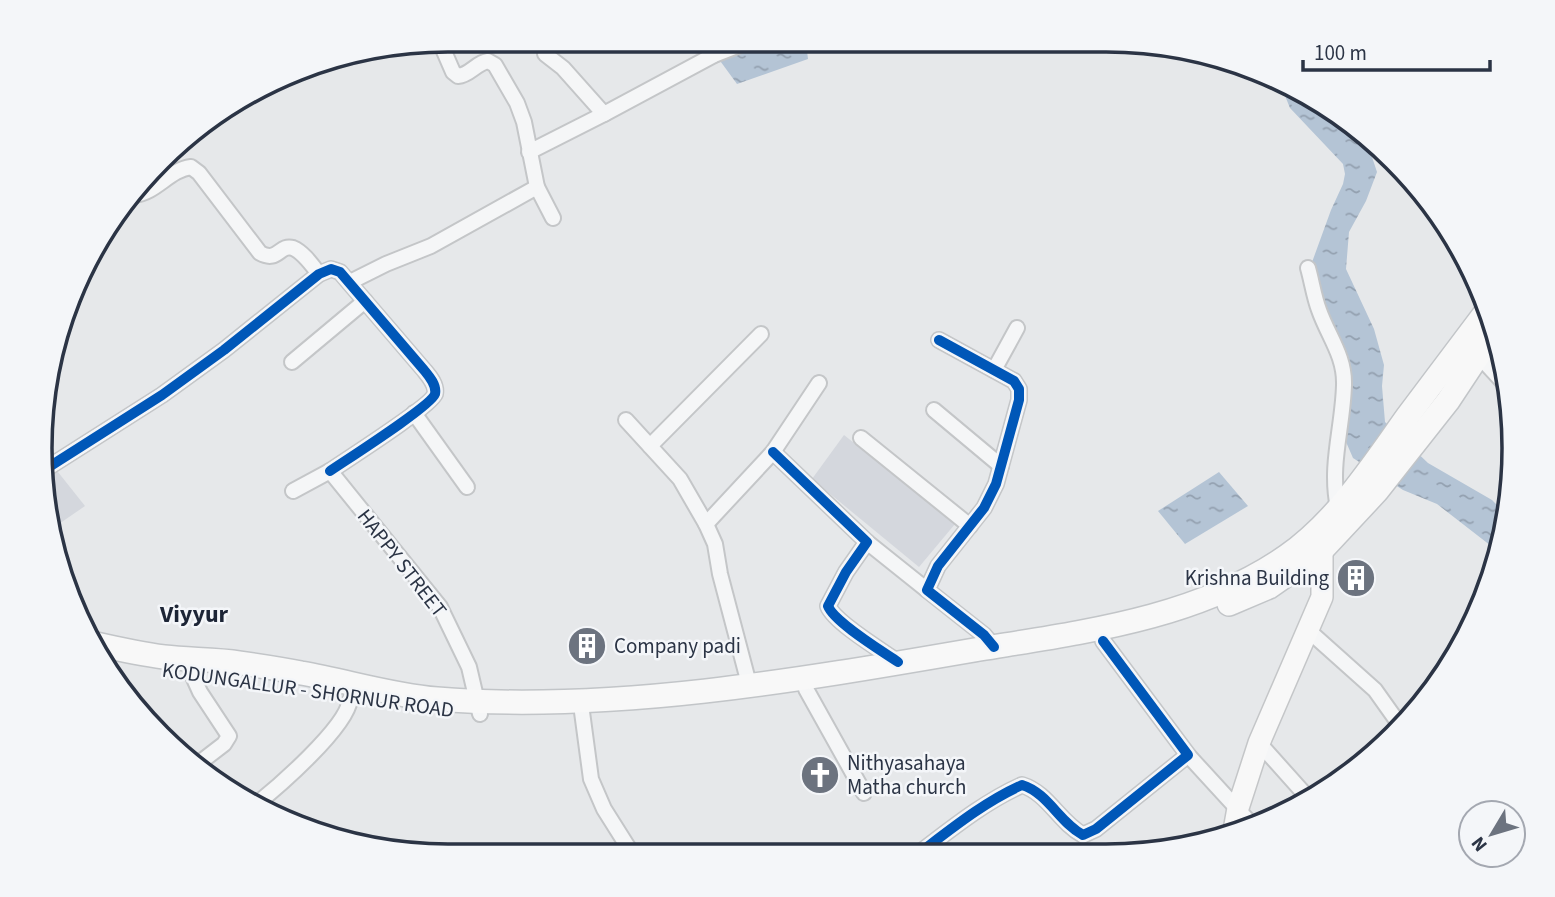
<svg xmlns="http://www.w3.org/2000/svg" width="1555" height="897" font-family="'Source Sans 3',sans-serif">
  <defs>
    <pattern id="water-ripples" width="26" height="14" patternUnits="userSpaceOnUse" patternTransform="scale(1.75)"><rect width="26" height="14" fill="#b4c4d5"/><path d="M2 4q2-2 4 0t4 0M15 11q2-2 4 0t4 0" fill="none" stroke="#93a0af"/></pattern>
  </defs>
  <rect width="100%" height="100%" fill="#e6e8ea"/>
  <!-- built -->
  <g fill="#d4d7dd">
    <path d="M 844,435 L 955,524 L 919,567 L 812,479 Z"/>
    <path d="M 54,467 L 85,506 L 53,528 L 41,476 Z"/>
  </g>
  <!-- water -->
  <g fill="url(#water-ripples)">
    <path d="M 806,43 L 808,59 L 737,84 L 718,58 L 751,44 Z"/>
    <path d="M 1279,81 L 1311,95 L 1341,122 L 1372,157 L 1377,172 L 1366,201 L 1349,232 L 1346,269 L 1374,329 L 1384,365 L 1382,386 L 1385,422 L 1428,463 L 1492,500 L 1507,515 L 1495,549 L 1437,504 L 1403,490 L 1353,458 L 1343,435 L 1349,380 L 1311,265 L 1331,210 L 1343,184 L 1345,174 L 1343,164 L 1290,108 Z"/>
    <path d="M 1219,472 L 1248,506 L 1185,544 L 1158,511 Z"/>
  </g>
  <g fill="none" stroke-linecap="round" stroke-linejoin="round">
    <!-- minor casing -->
    <g stroke="#c4c6c8" stroke-width="18">
      <g id="minor">
        <path d="M 699,41 L 714,55"/>
        <path d="M 760,41 L 801,41"/>
        <path d="M 440,42 L 453,72 L 458,76 C 470,75 476,63 488,61 L 495,65 L 517,103 L 524,122 L 537,187 L 553,218"/>
        <path d="M 545,54 L 563,68 L 604,114 L 714,55 L 750,41"/>
        <path d="M 529,152 L 604,114"/>
        <path d="M 134,195 C 156,193 169,170 191,167 L 199,173 L 260,253 C 278,263 279,244 293,248 C 303,252 312,265 319,274"/>
        <path d="M 1308,268 C 1312,282 1314,297 1319,310 C 1328,336 1345,356 1344,385 C 1343,427 1329,465 1338,508"/>
        <path d="M 350,282 L 386,264 L 431,246 L 537,187"/>
        <path d="M 939,340 L 1014,381 L 1019,389 L 1019,400 L 996,484 L 984,508 L 938,566 L 927,590 L 984,635 L 994,647"/>
        <path d="M 1477,354 L 1503,382"/>
        <path d="M 292,362 L 365,301"/>
        <path d="M 994,370 L 1017,328"/>
        <path d="M 934,410 L 1001,466"/>
        <path d="M 414,413 L 467,487"/>
        <path d="M 626,420 L 680,479 L 706,524 L 715,544 L 720,574 L 749,684"/>
        <path d="M 861,438 L 970,526"/>
        <path d="M 650,446 L 761,334"/>
        <path d="M 773,452 L 867,542 L 846,572 L 828,606 C 834,622 882,651 898,662"/>
        <path d="M 41,472 L 162,395 L 224,350 L 319,274 L 331,269 L 340,272 L 424,370 C 429,376 437,385 435,394 C 431,406 346,460 330,471"/>
        <path d="M 293,491 L 330,471 L 440,607 L 469,667 L 480,714"/>
        <path d="M 706,524 L 773,452 L 819,383"/>
        <path d="M 867,542 L 927,590"/>
        <path d="M 1309,631 L 1375,690 L 1402,728"/>
        <path d="M 191,672 L 200,692 L 229,736 L 224,744 L 198,764"/>
        <path d="M 806,689 L 864,793"/>
        <path d="M 582,712 L 591,779 L 604,809 L 633,855"/>
        <path d="M 1259,743 L 1310,800"/>
        <path d="M 1188,755 L 1254,827"/>
        <path d="M 254,806 C 278,787 346,728 350,700"/>
        <path d="M 918,854 C 951,829 984,802 1022,785 C 1048,793 1059,822 1083,835 L 1096,829 L 1188,755 L 1103,641"/>
      </g>
    </g>
    <!-- secondary casing -->
    <g stroke="#c4c6c8" stroke-width="24">
      <path id="secondary" d="M 1233,836 L 1238,808 L 1259,743 L 1322,597 L 1322,550 L 1313,540"/>
    </g>
    <!-- primary casing -->
    <g stroke="#c2c5c8" stroke-width="26">
      <g id="primary">
        <path d="M 1229,604 L 1269,587 L 1322,550 L 1377,491 L 1448,401 L 1495,330"/>
        <path d="M 96,644 C 118,649 141,654 164,657 C 189,660 215,659 240,663 C 261,666 281,669 301,673 C 347,681 390,695 437,699 C 614,713 806,679 980,649 C 1084,632 1198,618 1287,556 C 1337,521 1372,466 1407,417 C 1433,382 1460,347 1486,312"/>
      </g>
    </g>
    <!-- minor -->
    <use href="#minor" stroke="#f5f6f7" stroke-width="14"/>
    <!-- secondary -->
    <use href="#secondary" stroke="#f8f8f8" stroke-width="21"/>
    <!-- primary -->
    <use href="#primary" stroke="#f8f8f8" stroke-width="23"/>
    <!-- cycleway casing -->
    <g stroke="#f4f6f9" stroke-width="15">
      <g id="cycleway">
        <path d="M 939,340 L 1014,381 L 1019,389 L 1019,400 L 996,484 L 984,508 L 938,566 L 927,590 L 984,635 L 994,647"/>
        <path d="M 773,452 L 867,542 L 846,572 L 828,606 C 834,622 882,651 898,662"/>
        <path d="M 41,472 L 162,395 L 224,350 L 319,274 L 331,269 L 340,272 L 424,370 C 429,376 437,385 435,394 C 431,406 346,460 330,471"/>
        <path d="M 918,854 C 951,829 984,802 1022,785 C 1048,793 1059,822 1083,835 L 1096,829 L 1188,755 L 1103,641"/>
      </g>
    </g>
    <!-- cycleway -->
    <use href="#cycleway" stroke="#0057b8" stroke-width="10"/>
  </g>
  <!-- icons -->
  <defs>
    <g id="building-disc" transform="scale(2.0125)"><circle r="9.5" fill="#6c737f" stroke="#f4f6f9"/><path d="M-4-6H4V6H1V3H-1V6H-4ZM-2.5-4.3h1.7v1.8h-1.7ZM.8-4.3h1.7v1.8H.8ZM-2.5-1h1.7V.8h-1.7ZM.8-1h1.7V.8H.8Z" fill="#fff"/></g>
    <g id="church-disc" transform="scale(2.0125)"><circle r="9.5" fill="#6c737f" stroke="#f4f6f9"/><path d="M-1.2-6h2.4v3.5h3.3v2.4h-3.3V6h-2.4V-.1h-3.3v-2.4h3.3Z" fill="#fff"/></g>
  </defs>
  <g fill-rule="evenodd">
    <use href="#building-disc" x="1356" y="578"/>
    <use href="#building-disc" x="587" y="646"/>
    <use href="#church-disc" x="820" y="775"/>
  </g>
  <g text-anchor="middle" stroke-width="5" stroke-linejoin="round" paint-order="stroke">
    <!-- street labels -->
    <g font-size="21" fill="#2b3445" stroke="#f4f6f9">
      <text transform="translate(402 563) rotate(52)" y="7">HAPPY STREET</text>
      <text transform="translate(308 690) rotate(8)" y="7">KODUNGALLUR - SHORNUR ROAD</text>
    </g>
    <!-- poi labels -->
    <g font-size="21" fill="#2b3445" stroke="#f4f6f9" text-anchor="start">
      <text x="1329" y="585" text-anchor="end">Krishna Building</text>
      <text x="614" y="653">Company padi</text>
      <text x="847" y="770">Nithyasahaya<tspan x="847" dy="24">Matha church</tspan></text>
    </g>
    <!-- quarter labels -->
    <g font-size="24" font-weight="bold" fill="#1d2536" stroke="#f4f6f9">
      <text x="194" y="622">Viyyur</text>
    </g>
  </g>
  <!-- crop -->
  <path d="M0 0H1555V897H0ZM448 52H1106A396 396 0 0 1 1502 448V448A396 396 0 0 1 1106 844H448A396 396 0 0 1 52 448V448A396 396 0 0 1 448 52Z" fill="#f4f6f9" fill-rule="evenodd"/>
  <path fill="none" stroke="#2b3445" stroke-width="3.5" d="M448 52H1106A396 396 0 0 1 1502 448V448A396 396 0 0 1 1106 844H448A396 396 0 0 1 52 448V448A396 396 0 0 1 448 52Z"/>
  <!-- north arrow -->
  <g transform="translate(1492 834) rotate(232)"><circle r="33" fill="#f4f6f9" stroke="#a4a8b1" stroke-width="2"/>
  <path d="M0-5L12 26L0 18L-12 26Z" fill="#6c737f"/>
  <text y="-10" font-size="19" font-weight="bold" text-anchor="middle" fill="#2b3445">N</text>
  </g>
  <!-- scale -->
  <path d="M1303 60v10h187v-10" fill="none" stroke="#2b3445" stroke-width="3.5"/>
  <text x="1314" y="60" font-size="21" fill="#2b3445" stroke="#f4f6f9" stroke-width="5" paint-order="stroke">100 m</text>
</svg>
